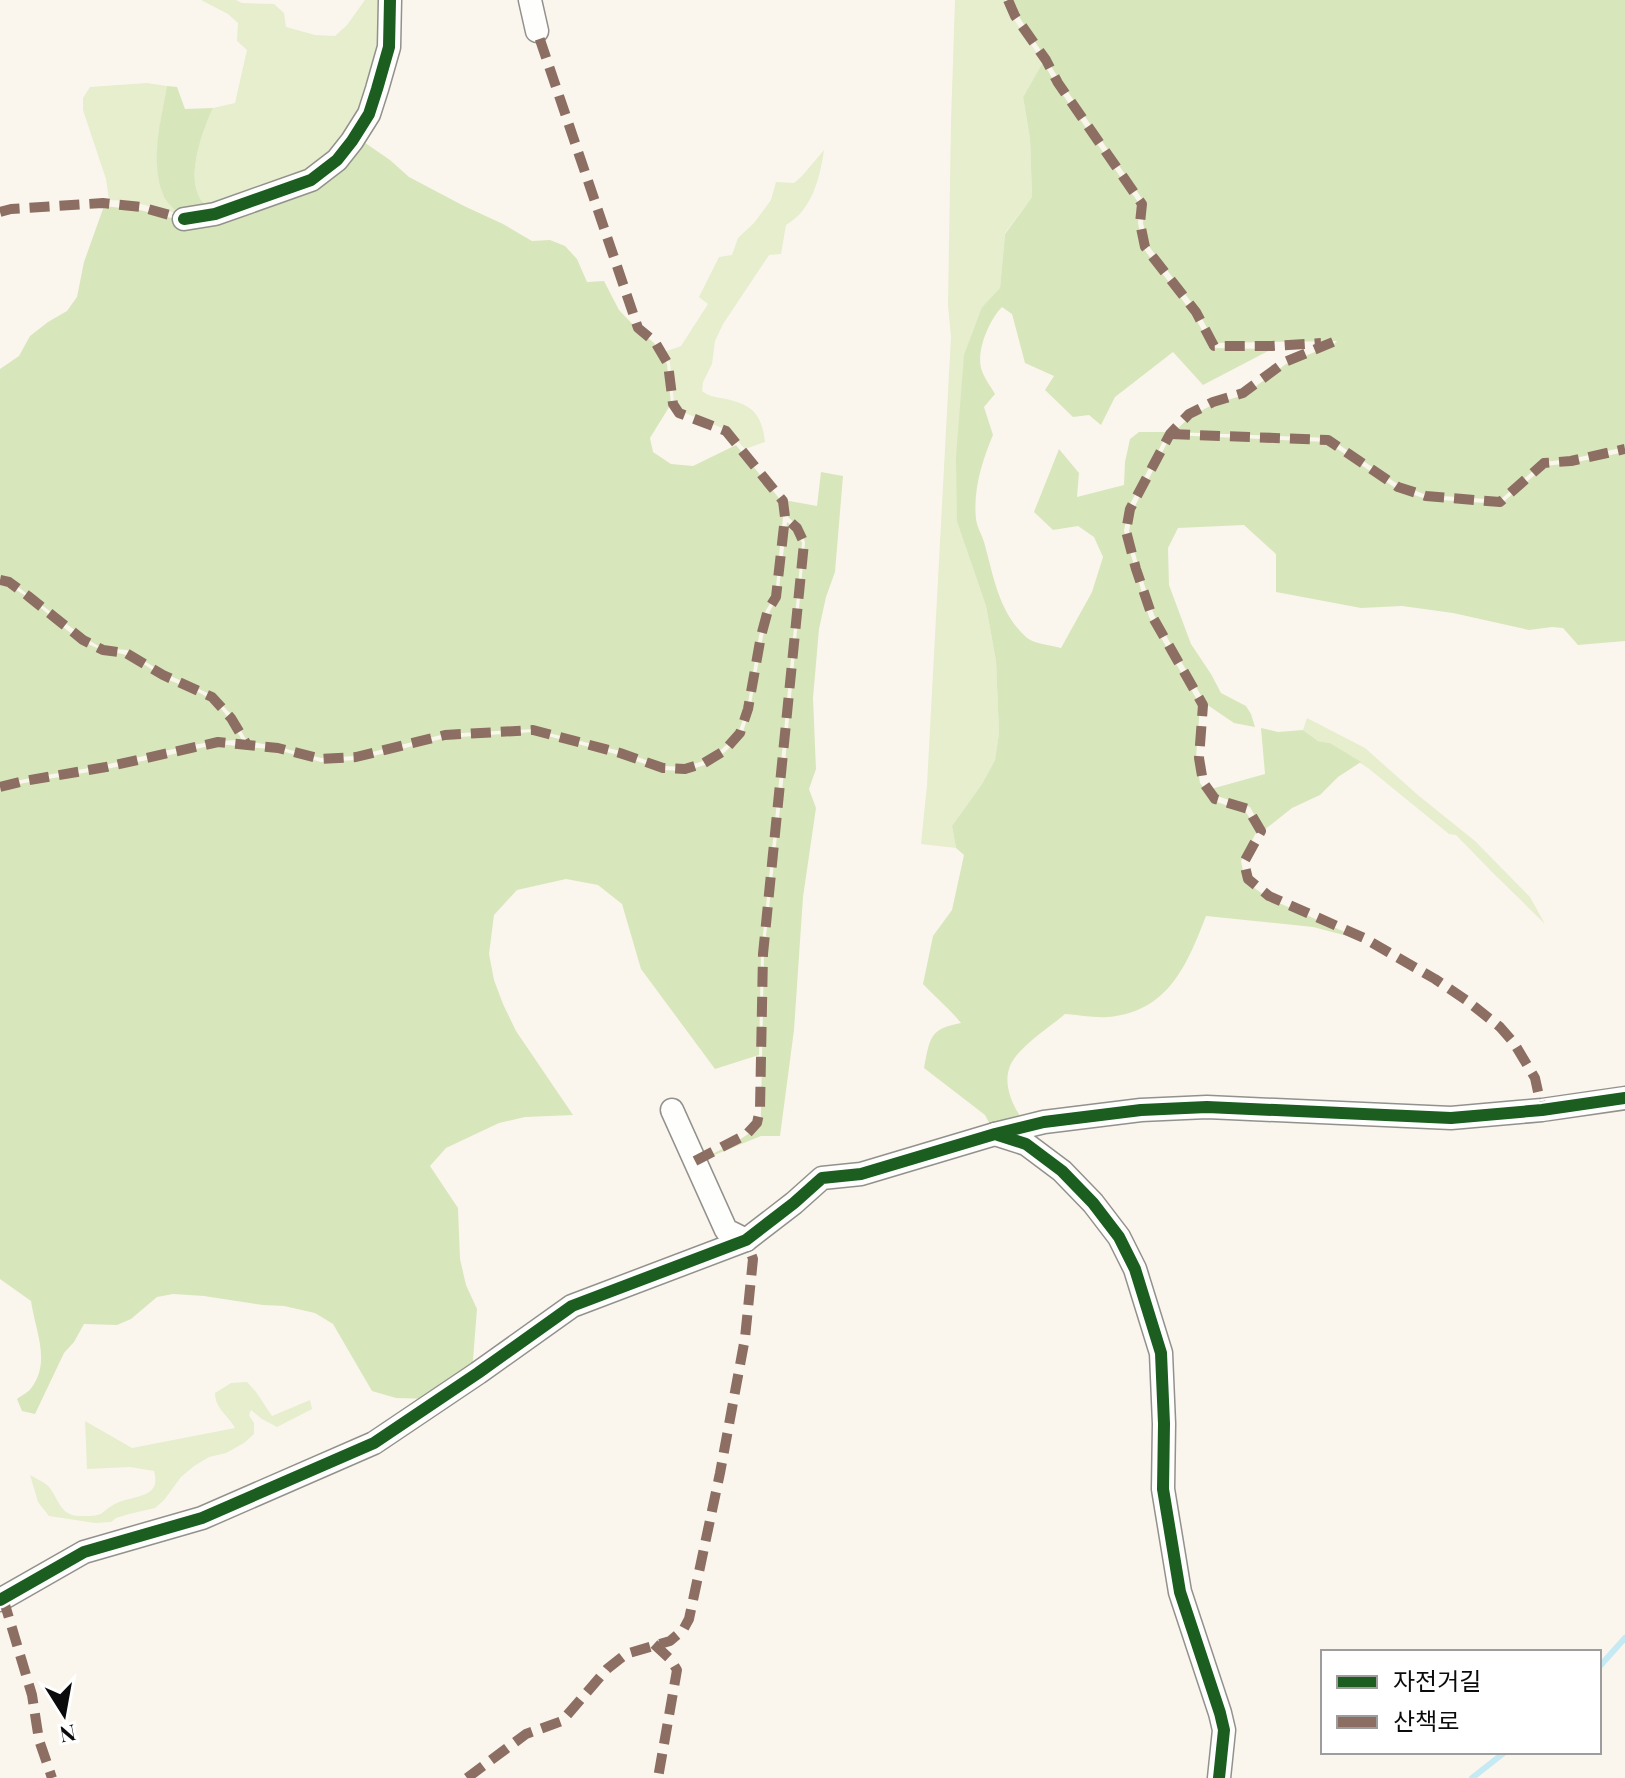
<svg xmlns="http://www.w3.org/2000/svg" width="1625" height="1778" font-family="'Playfair Display','Noto Sans KR',serif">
  <rect width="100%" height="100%" fill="#faf6ed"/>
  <!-- green -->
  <g fill="#e6eecd">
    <path d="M 201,0 L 236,0 L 242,3 L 274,4 L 284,13 L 286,27 L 315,35 L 335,36 L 347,25 L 365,0 L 385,0 L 384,48 L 369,102 L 323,165 L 211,211 C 207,206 201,202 199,196 C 187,172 203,130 213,108 L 235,103 L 247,50 L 237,41 L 238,23 L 228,14 Z"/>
    <path d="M 955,0 L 1005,0 L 1013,18 L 1043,62 L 1023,97 L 1030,139 L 1032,197 L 1005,233 L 1000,288 L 982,307 L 957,522 L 986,606 L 996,661 L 999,733 L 995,760 L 982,784 L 952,826 L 956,848 L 921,844 L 927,785 L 951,337 L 948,305 L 951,122 Z"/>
    <path d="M 147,83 L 167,86 L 160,124 L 179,214 L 129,201 L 109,200 L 106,179 L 83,110 L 83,98 L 90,87 Z"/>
    <path d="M 824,150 C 820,178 812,210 786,225 L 781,254 L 769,255 L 723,324 L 715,341 L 712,364 L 703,382 L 702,391 C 710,397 716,397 726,399 C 753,405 762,415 765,442 L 745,449 L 727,430 L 680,411 L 674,403 L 670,363 L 664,352 L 681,346 L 708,304 L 699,297 L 719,257 L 732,255 L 738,238 L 754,223 L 771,200 L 776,182 L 794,183 L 802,176 Z"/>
    <path d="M 1307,718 L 1365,748 L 1419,796 L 1475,841 L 1530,897 L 1545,924 L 1492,872 L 1456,835 L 1449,834 L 1368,768 L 1330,743 L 1318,741 L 1303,730 Z"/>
    <path d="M 247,1382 L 256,1392 L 272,1416 L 310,1400 L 312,1409 L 277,1427 L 262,1419 L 251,1410 L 249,1415 L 254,1423 L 254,1434 L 244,1443 L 226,1453 L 209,1457 L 194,1466 L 181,1477 L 164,1500 L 155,1508 L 129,1514 L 116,1518 L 111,1522 L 95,1523 L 49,1516 L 38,1502 L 30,1475 C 35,1478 42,1481 47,1485 C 56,1493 58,1509 70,1514 C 73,1516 80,1516 83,1516 C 106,1517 100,1511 117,1503 C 134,1495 162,1499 154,1471 L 130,1467 L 87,1469 L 85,1421 L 132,1448 L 235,1428 C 229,1416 215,1409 215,1393 L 231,1383 Z"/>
  </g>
  <!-- forest -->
  <g fill="#d8e6bc">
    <path d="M 1011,0 L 1625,0 L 1625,447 L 1571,459 L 1543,462 L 1500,500 L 1427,495 L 1399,485 L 1329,438 L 1174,432 L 1191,416 L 1214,404 L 1244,395 L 1286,364 L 1334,344 L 1337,341 L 1215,343 L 1198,311 L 1148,245 L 1143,223 L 1145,203 L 1061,82 L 1018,15 Z"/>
    <path d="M 1043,62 L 1056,85 L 1140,205 L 1138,223 L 1143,248 L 1193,314 L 1212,348 L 1272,349 L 1203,385 L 1173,352 L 1115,397 L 1101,425 L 1089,415 L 1073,417 L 1045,390 L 1054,376 L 1025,363 L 1012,314 L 1002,307 C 989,320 975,353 982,371 C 985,379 991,387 995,394 L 984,407 L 993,435 C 982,461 973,490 976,519 C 977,527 982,535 984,542 C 994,577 998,611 1026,637 C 1033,644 1051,645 1061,648 L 1092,592 L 1103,557 L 1094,537 L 1078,526 L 1053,530 L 1034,512 L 1059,449 L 1079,473 L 1077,497 L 1124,485 L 1125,462 L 1130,439 L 1139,432 L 1168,432 L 1128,508 L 1124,531 L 1149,617 L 1200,705 L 1196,758 L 1200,783 L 1214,801 L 1246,812 L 1257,831 L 1241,861 L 1245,881 L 1268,898 L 1363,940 L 1313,927 L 1206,916 C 1187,965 1168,1012 1108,1017 C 1094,1018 1079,1015 1065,1014 C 1050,1027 1017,1048 1010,1066 C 1002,1086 1014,1108 1025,1124 L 994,1132 L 985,1115 L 924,1068 C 930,1038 929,1029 961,1023 C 950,1009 936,998 923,984 L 933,936 L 952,910 L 964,855 L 956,848 L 952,826 L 982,784 L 995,760 L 999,733 L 996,661 L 986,606 L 957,522 L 956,457 L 964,355 L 982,307 L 1000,288 L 1005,234 L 1032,197 L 1030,139 L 1023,97 Z"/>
    <path d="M 167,86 L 177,87 L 185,109 L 213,108 C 203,130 187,172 199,196 C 201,202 207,206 211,211 L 179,214 C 173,208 166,202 163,194 C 150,161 161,119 167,86 Z"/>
    <path d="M 358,138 L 390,160 L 409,177 L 464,206 L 503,224 L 532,241 L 550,240 L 565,246 L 577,259 L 587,282 L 604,281 L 619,310 L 637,329 L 654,343 L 667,364 L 671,404 L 650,438 L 653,452 L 671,464 L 693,466 L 736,445 L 782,502 L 783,517 L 775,596 L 766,610 L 759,636 L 747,709 L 738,733 L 722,749 L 703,761 L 685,767 L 663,766 L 620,751 L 533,729 L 445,734 L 356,756 L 321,758 L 279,747 L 247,741 L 232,715 L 212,695 L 162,672 L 127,650 L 102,648 L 85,638 L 9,580 L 0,578 L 0,369 L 19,356 L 30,336 L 48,322 L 67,311 L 77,297 L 84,262 L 104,206 L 140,210 L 183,221 L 315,181 Z"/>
    <path d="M 1171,435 L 1327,442 L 1397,489 L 1426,499 L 1501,504 L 1545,466 L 1572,463 L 1625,452 L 1625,641 L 1578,645 L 1563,628 L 1552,627 L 1529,630 L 1453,613 L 1402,606 L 1361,608 L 1276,592 L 1276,554 L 1244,525 L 1178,528 L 1168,548 L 1169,585 L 1191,644 L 1211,674 L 1221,693 L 1246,706 L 1251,714 L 1255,727 L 1234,723 L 1206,704 L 1154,615 L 1139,568 L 1129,531 L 1133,510 Z"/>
    <path d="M 821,472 L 843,476 L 835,572 L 826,597 L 819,629 L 813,698 L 816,769 L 809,789 L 816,808 L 803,897 L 794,1030 L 780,1136 L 761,1136 L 702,1160 C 716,1151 753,1136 759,1123 C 761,1119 761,1114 761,1109 L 764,954 L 785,763 L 805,542 L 799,527 L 788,517 L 784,500 L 817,506 Z"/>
    <path d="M 787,522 L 796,529 L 802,543 L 781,763 L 761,954 L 759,1055 L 715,1069 L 641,969 L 622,904 L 598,885 L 566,879 L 517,890 L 494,915 L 489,954 L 494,980 L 503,1004 L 516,1031 L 573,1115 L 525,1117 L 499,1123 L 446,1148 L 430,1166 L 458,1208 L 460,1259 L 466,1285 L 477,1309 L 472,1372 L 432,1399 L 396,1398 L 372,1391 L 333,1324 L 315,1313 L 284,1306 L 263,1305 L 204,1296 L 173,1294 L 157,1297 L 131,1319 L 117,1325 L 84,1324 L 74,1342 L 64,1353 L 35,1414 L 22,1411 L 17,1399 C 22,1395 29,1392 32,1387 C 51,1361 35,1330 31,1301 L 0,1279 L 0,789 L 24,783 L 107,769 L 218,744 L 278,750 L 321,762 L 357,760 L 445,738 L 533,732 L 619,755 L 662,770 L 685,771 L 705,765 L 725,752 L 742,735 L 750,710 L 763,636 L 770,611 L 778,597 Z"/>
    <path d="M 0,583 C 33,593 55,626 85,642 C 99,651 111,650 126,655 C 139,659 151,670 163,677 C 178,685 199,690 213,701 C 225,711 234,726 242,740 C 197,740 153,755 109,764 C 73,772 36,775 0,785 Z"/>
    <path d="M 1261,728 L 1278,732 L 1303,730 L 1318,741 L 1330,743 L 1361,762 L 1338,777 L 1320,795 L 1292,808 L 1263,831 L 1250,807 L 1217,796 L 1211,789 L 1265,774 Z"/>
  </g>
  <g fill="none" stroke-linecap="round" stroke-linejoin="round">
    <!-- stream -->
    <g stroke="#c5eaf3" stroke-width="6">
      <path d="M 1599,1667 L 1625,1638"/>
      <path d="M 1472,1778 L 1505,1752"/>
    </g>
    <!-- minor casing -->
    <g stroke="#93918d" stroke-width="25">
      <g id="minor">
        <path d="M 530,0 L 537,31"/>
        <path d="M 184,219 L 215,214 L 311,180 L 337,160 L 352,141 L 369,114 L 377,89 L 389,47 L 390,0"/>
        <path d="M 672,1110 L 726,1230 L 746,1240"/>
        <path d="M 995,1134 L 1026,1144 L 1062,1171 L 1093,1203 L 1119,1237 L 1135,1269 L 1161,1353 L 1164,1424 L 1163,1489 L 1180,1592 L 1220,1713 L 1224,1730 L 1219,1778"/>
        <path d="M 0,1600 L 84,1552 L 202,1518 L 374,1443 L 478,1373 L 572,1306 L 746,1240 L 794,1203 L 822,1178 L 861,1174 L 995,1134 L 1044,1122 L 1141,1110 L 1207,1107 L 1451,1118 L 1542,1110 L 1625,1098"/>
      </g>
    </g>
    <!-- minor -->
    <use href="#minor" stroke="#fefefc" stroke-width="22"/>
    <!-- quiet -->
    <g stroke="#8d6e63" stroke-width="10" stroke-dasharray="20 10" stroke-linecap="butt">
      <path d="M 1008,0 L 1015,16 L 1046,60 L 1058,83 L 1142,204 L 1140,223 L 1145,247 L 1196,312 L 1214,346 L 1272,346 L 1321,343"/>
      <path d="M 0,212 L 11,209 L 103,203 L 141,207 L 184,219"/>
      <path d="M 1333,342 L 1285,362 L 1243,393 L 1213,402 L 1189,414 L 1170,434 L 1130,509 L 1126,531 L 1136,569 L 1152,616 L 1203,705 L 1199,758 L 1203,782 L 1215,799 L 1248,809 L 1261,831 L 1244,862 L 1248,879 L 1269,896 L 1364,938 L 1435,979 L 1466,1000 L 1500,1027 L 1514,1043 L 1535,1078 L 1542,1110"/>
      <path d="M 1170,434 L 1328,440 L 1398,487 L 1426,496 L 1500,502 L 1544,463 L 1571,461 L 1625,449"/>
      <path d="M 0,580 L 9,582 L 28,596 L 83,640 L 103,650 L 126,653 L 163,675 L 212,697 L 231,718 L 246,743"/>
      <path d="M 0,787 L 24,781 L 106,767 L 218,742 L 278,748 L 321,759 L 356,757 L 445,735 L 533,730 L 620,753 L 663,768 L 685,769 L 704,763 L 724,751 L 740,733 L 748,709 L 761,636 L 768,610 L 776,597 L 785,517 L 783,501 L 726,431 L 679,413 L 673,404 L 668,364 L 655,342 L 638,328 L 537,31"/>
      <path d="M 695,1161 L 747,1134 L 757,1123 L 760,1109 L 763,954 L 804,543 L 797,528 L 785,517"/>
      <path d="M 3,1598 L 32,1695 L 39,1740 L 52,1778"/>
      <path d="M 654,1644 L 671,1660 L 677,1670 L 658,1778"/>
      <path d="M 467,1778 L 526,1734 L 562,1721 L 607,1669 L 626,1654 L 670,1641 L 683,1630 L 689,1619 L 720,1473 L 745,1338 L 753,1259 L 746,1240"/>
    </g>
    <!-- cycleway casing -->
    <g stroke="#fff" stroke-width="17">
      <g id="cycleway">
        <path d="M 184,219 L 215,214 L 311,180 L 337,160 L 352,141 L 369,114 L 377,89 L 389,47 L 390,0"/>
        <path d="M 998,1135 L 1026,1144 L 1062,1171 L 1093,1203 L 1119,1237 L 1135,1269 L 1161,1353 L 1164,1424 L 1163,1489 L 1180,1592 L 1220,1713 L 1224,1730 L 1219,1778"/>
        <path d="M 0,1600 L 84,1552 L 202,1518 L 374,1443 L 478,1373 L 572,1306 L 746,1240 L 794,1203 L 822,1178 L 861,1174 L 995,1134 L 1044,1122 L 1141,1110 L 1207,1107 L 1451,1118 L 1542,1110 L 1625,1098"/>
      </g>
    </g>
    <!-- cycleway -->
    <use href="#cycleway" stroke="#1b5e20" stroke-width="12"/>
  </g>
  <!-- legend -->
  <rect x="1321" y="1650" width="280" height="104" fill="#ffffff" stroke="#9d9d9d" stroke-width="2"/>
  <rect x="1337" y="1676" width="40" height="12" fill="#1b5e20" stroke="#9d9d9d" stroke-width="2"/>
  <text x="1393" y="1690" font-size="24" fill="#0b0b0b">자전거길</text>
  <rect x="1337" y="1716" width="40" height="12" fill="#8d6e63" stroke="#9d9d9d" stroke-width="2"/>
  <text x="1393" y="1730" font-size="24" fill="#0b0b0b">산책로</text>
  <!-- north arrow -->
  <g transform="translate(64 1714) rotate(169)" stroke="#ffffff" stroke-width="6" paint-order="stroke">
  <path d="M0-6L14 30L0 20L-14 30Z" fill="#0b0b0b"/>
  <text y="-12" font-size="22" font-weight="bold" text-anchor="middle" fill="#0b0b0b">N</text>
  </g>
</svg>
